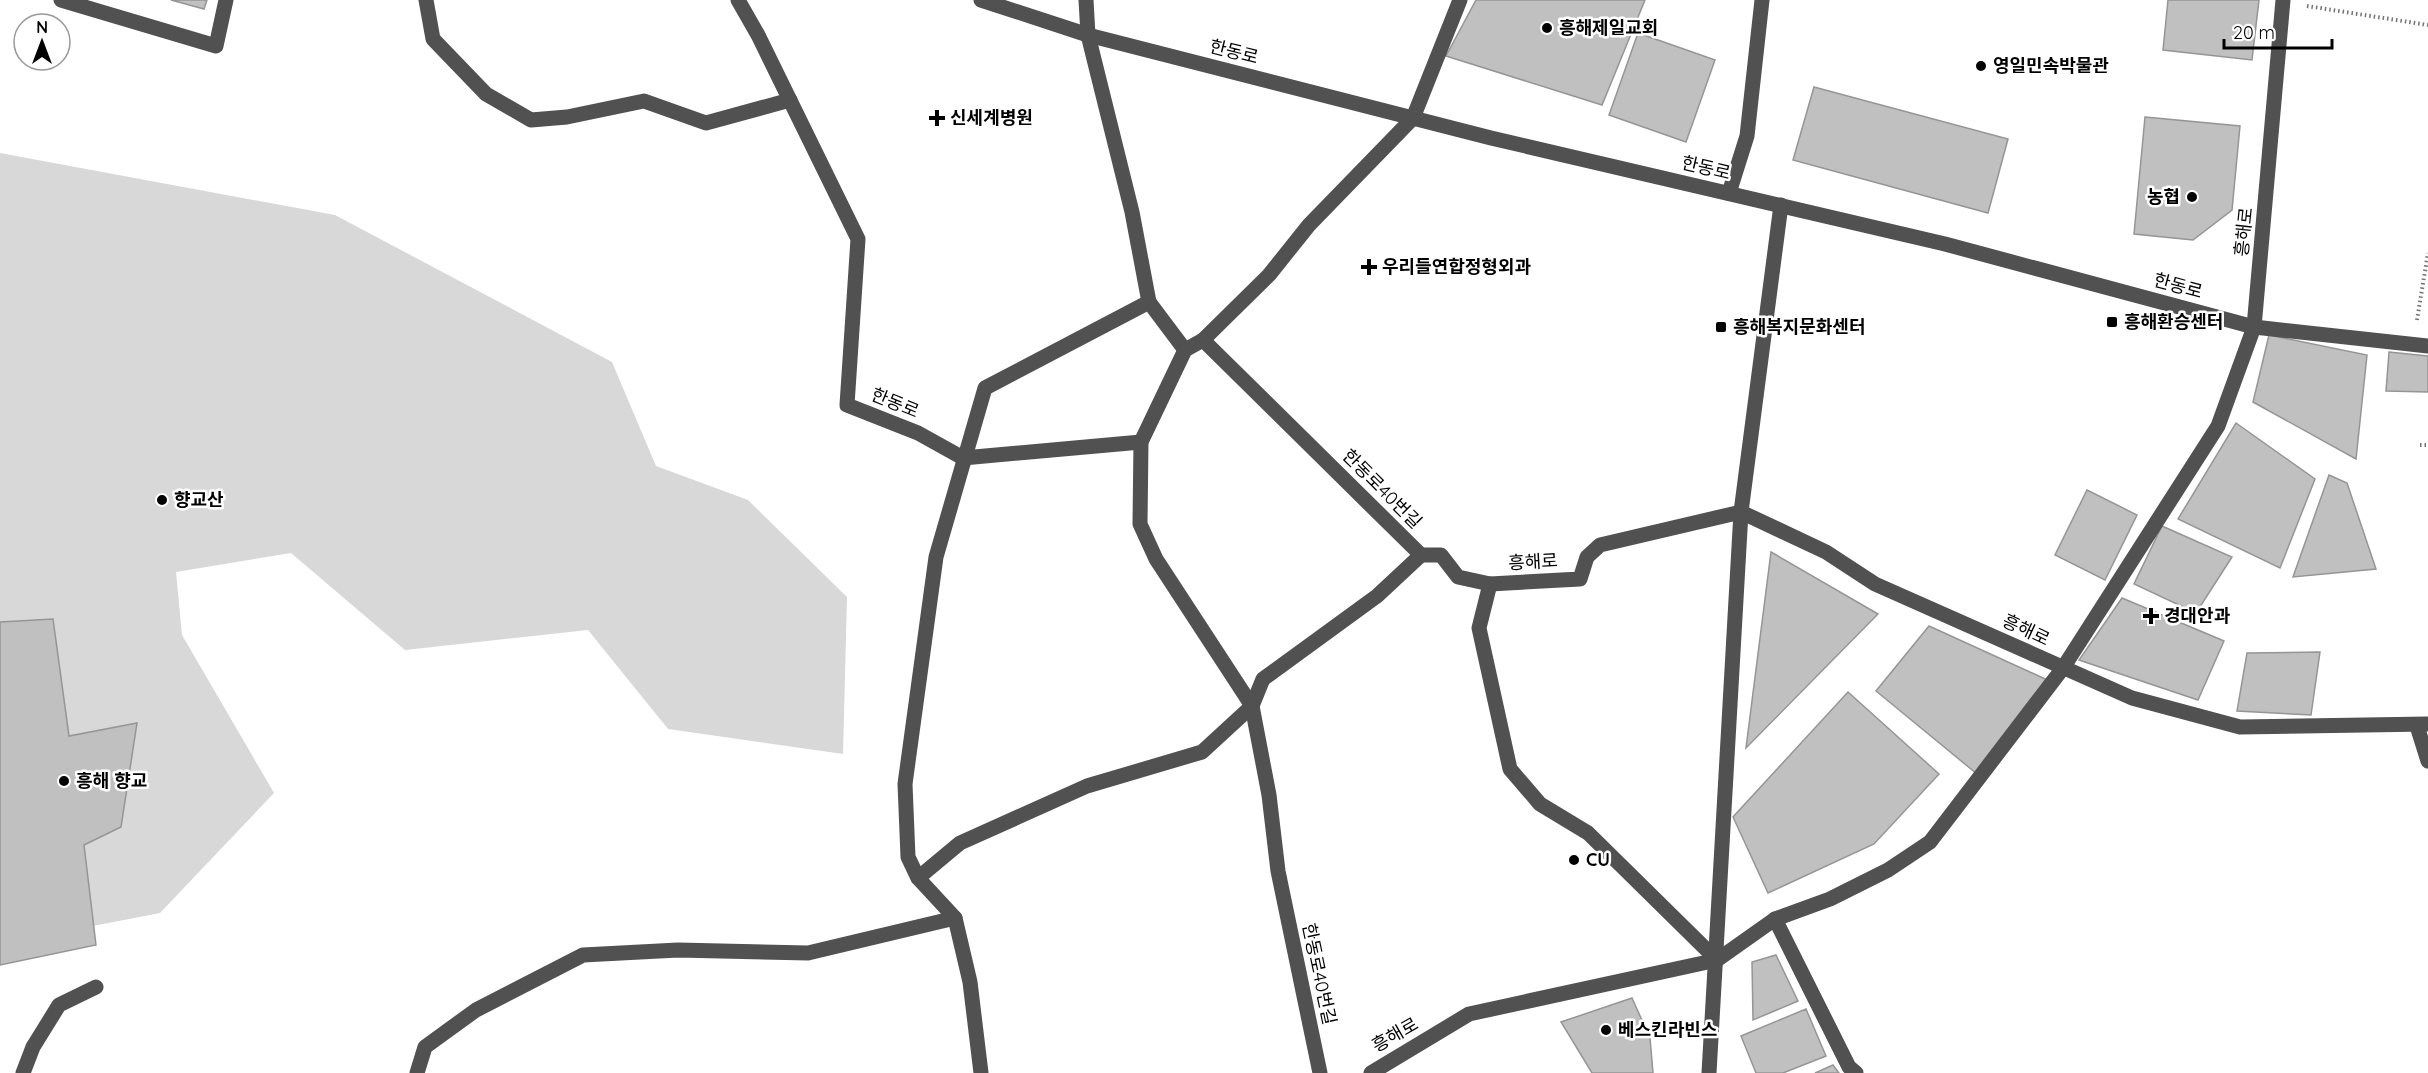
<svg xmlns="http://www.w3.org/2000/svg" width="2428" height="1073" font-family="Quicksand,'Noto Sans KR',sans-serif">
  <rect width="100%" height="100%" fill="#fff"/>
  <!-- green -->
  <path fill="#d8d8d8" d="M 0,153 L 335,215 L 612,362 L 656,466 L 748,500 L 847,597 L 843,754 L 668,729 L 588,630 L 405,650 L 291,553 L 176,572 L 182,635 L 274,793 L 160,913 L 0,944 Z"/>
  <!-- building -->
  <g fill="#c0c0c0" stroke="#959595" stroke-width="1.5">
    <path d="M 171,0 L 207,0 L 204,9 Z"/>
    <path d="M 1476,0 L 1645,0 L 1602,105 L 1446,56 Z"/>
    <path d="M 2168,0 L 2259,0 L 2252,60 L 2163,50 Z"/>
    <path d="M 1638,33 L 1715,60 L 1686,142 L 1609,115 Z"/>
    <path d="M 1814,87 L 2008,139 L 1988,213 L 1793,160 Z"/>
    <path d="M 2145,117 L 2240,126 L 2232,210 L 2193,240 L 2134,234 Z"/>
    <path d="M 2269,335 L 2367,355 L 2356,459 L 2253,402 Z"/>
    <path d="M 2389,352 L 2428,356 L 2428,392 L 2386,391 Z"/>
    <path d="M 2236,423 L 2315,479 L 2280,568 L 2178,519 Z"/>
    <path d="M 2329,475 L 2347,483 L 2376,569 L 2293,577 Z"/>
    <path d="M 2087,490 L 2137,515 L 2105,580 L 2055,555 Z"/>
    <path d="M 2162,526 L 2232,557 L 2196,613 L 2134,584 Z"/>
    <path d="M 1771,552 L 1878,614 L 1746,748 Z"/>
    <path d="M 2122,598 L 2224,641 L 2198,700 L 2079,660 Z"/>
    <path d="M 53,619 L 69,736 L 137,723 L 121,827 L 84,845 L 96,945 L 0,965 L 0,622 Z"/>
    <path d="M 1929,626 L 2052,682 L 1977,774 L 1876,691 Z"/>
    <path d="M 2320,652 L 2311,715 L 2237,711 L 2247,653 Z"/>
    <path d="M 1848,692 L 1939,774 L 1874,844 L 1768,893 L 1733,817 Z"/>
    <path d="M 1776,955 L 1798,1001 L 1753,1020 L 1752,962 Z"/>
    <path d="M 1632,998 L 1650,1038 L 1653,1073 L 1592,1073 L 1561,1022 Z"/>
    <path d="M 1806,1009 L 1826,1056 L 1783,1073 L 1756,1073 L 1741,1036 Z"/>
    <path d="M 1833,1065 L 1839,1073 L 1815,1073 Z"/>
  </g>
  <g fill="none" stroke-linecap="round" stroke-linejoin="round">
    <!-- path -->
    <g stroke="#737373" stroke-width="4" stroke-dasharray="1.5 3" stroke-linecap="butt">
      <path d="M 2307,6 L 2428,25"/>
      <path d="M 2417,320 L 2428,253"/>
      <path d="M 2420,445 L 2428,445"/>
    </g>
    <!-- minor -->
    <g stroke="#515151" stroke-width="15">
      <path d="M 61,0 L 216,46 L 226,0"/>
      <path d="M 426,0 L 433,39 L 486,94 L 531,120 L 567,117 L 644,101 L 706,123 L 790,100"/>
      <path d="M 738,0 L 758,35 L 858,239 L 847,405 L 918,433 L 963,458"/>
      <path d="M 981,0 L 1088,35 L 1491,138 L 1945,244 L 2254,327 L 2428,346"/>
      <path d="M 1086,0 L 1088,35 L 1132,212 L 1149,302"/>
      <path d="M 1729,193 L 1747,136 L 1762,0"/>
      <path d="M 1203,340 L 1421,555"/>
      <path d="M 963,458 L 1141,442"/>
      <path d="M 1421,555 L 1441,555 L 1458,577 L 1490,584 L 1580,579 L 1587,557 L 1600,545 L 1741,512 L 1826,552 L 1875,584 L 2132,698 L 2240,727 L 2428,724"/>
      <path d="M 1490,584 L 1479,628 L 1510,769 L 1540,804 L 1588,833 L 1717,960"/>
      <path d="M 2417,726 L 2428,761"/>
      <path d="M 918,878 L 960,843 L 1087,786 L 1202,752 L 1252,706 L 1263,679 L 1377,596 L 1421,555"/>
      <path d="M 955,918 L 970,982 L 981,1073"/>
      <path d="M 1775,919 L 1849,1067 L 1856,1073"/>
      <path d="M 23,1073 L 33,1047 L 59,1005 L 96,987"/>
      <path d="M 417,1073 L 425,1047 L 476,1010 L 583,955 L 678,950 L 808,953 L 955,918 L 918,878 L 908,857 L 905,784 L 936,557 L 985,388 L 1149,302 L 1185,350"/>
      <path d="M 1320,1073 L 1278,871 L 1269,795 L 1252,706 L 1156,559 L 1140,524 L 1141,442 L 1185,350 L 1203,340 L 1269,275 L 1309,225 L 1413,118 L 1460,0"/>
      <path d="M 1371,1073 L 1469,1014 L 1717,960 L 1775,919 L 1830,899 L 1888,870 L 1930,842 L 2063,668 L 2218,426 L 2254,327 L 2283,0"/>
      <path d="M 1709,1073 L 1741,512 L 1781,205"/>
    </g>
  </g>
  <!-- markers -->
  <g fill="#000" stroke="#fff" stroke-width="2">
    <circle cx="1547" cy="28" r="6"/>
    <circle cx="1981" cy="66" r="6"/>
    <path d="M934 109h6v6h6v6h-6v6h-6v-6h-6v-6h6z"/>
    <circle cx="2192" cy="197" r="6"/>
    <path d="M1366 258h6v6h6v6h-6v6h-6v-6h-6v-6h6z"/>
    <rect x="2106" y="316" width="12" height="12" rx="3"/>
    <rect x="1715" y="321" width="12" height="12" rx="3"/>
    <circle cx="162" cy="500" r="6"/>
    <path d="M2148 607h6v6h6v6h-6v6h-6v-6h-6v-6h6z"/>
    <circle cx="64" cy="781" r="6"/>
    <circle cx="1574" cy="860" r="6"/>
    <circle cx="1606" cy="1030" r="6"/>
  </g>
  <g text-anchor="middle" stroke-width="5" stroke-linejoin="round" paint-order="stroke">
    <!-- poi labels -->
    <g font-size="18" font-weight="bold" fill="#000" stroke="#fff" text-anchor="start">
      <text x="1559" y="34">흥해제일교회</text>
      <text x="1993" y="72">영일민속박물관</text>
      <text x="950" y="124">신세계병원</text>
      <text x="2180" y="203" text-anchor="end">농협</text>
      <text x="1382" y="273">우리들연합정형외과</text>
      <text x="2124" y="328">흥해환승센터</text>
      <text x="1733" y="333">흥해복지문화센터</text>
      <text x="174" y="506">향교산</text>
      <text x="2164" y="622">경대안과</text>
      <text x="76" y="787">흥해 향교</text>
      <text x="1586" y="866">CU</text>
      <text x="1618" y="1036">베스킨라빈스</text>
    </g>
    <!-- street labels -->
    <g font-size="18" fill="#000" stroke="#fff">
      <text transform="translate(1234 52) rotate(14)" y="6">한동로</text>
      <text transform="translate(1706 168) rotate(13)" y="6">한동로</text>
      <text transform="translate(2244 232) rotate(-84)" y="6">흥해로</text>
      <text transform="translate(2178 286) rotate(15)" y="6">한동로</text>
      <text transform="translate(895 403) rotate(22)" y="6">한동로</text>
      <text transform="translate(1382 489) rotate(45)" y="6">한동로40번길</text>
      <text transform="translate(1533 562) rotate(-3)" y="6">흥해로</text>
      <text transform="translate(2026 630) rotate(25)" y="6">흥해로</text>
      <text transform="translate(1319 974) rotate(78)" y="6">한동로40번길</text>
      <text transform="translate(1395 1035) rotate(-30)" y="6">흥해로</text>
    </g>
  </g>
  <!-- north arrow -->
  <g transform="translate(42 42)"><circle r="28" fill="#ffffff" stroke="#999999" stroke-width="1.5"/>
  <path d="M0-4.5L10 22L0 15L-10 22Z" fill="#000000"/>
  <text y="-9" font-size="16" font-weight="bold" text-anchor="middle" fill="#000000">N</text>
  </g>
  <!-- scale -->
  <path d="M2224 39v9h108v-9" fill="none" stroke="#000000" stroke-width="3"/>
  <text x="2233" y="39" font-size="18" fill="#000000" stroke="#ffffff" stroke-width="4.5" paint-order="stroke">20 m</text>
</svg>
